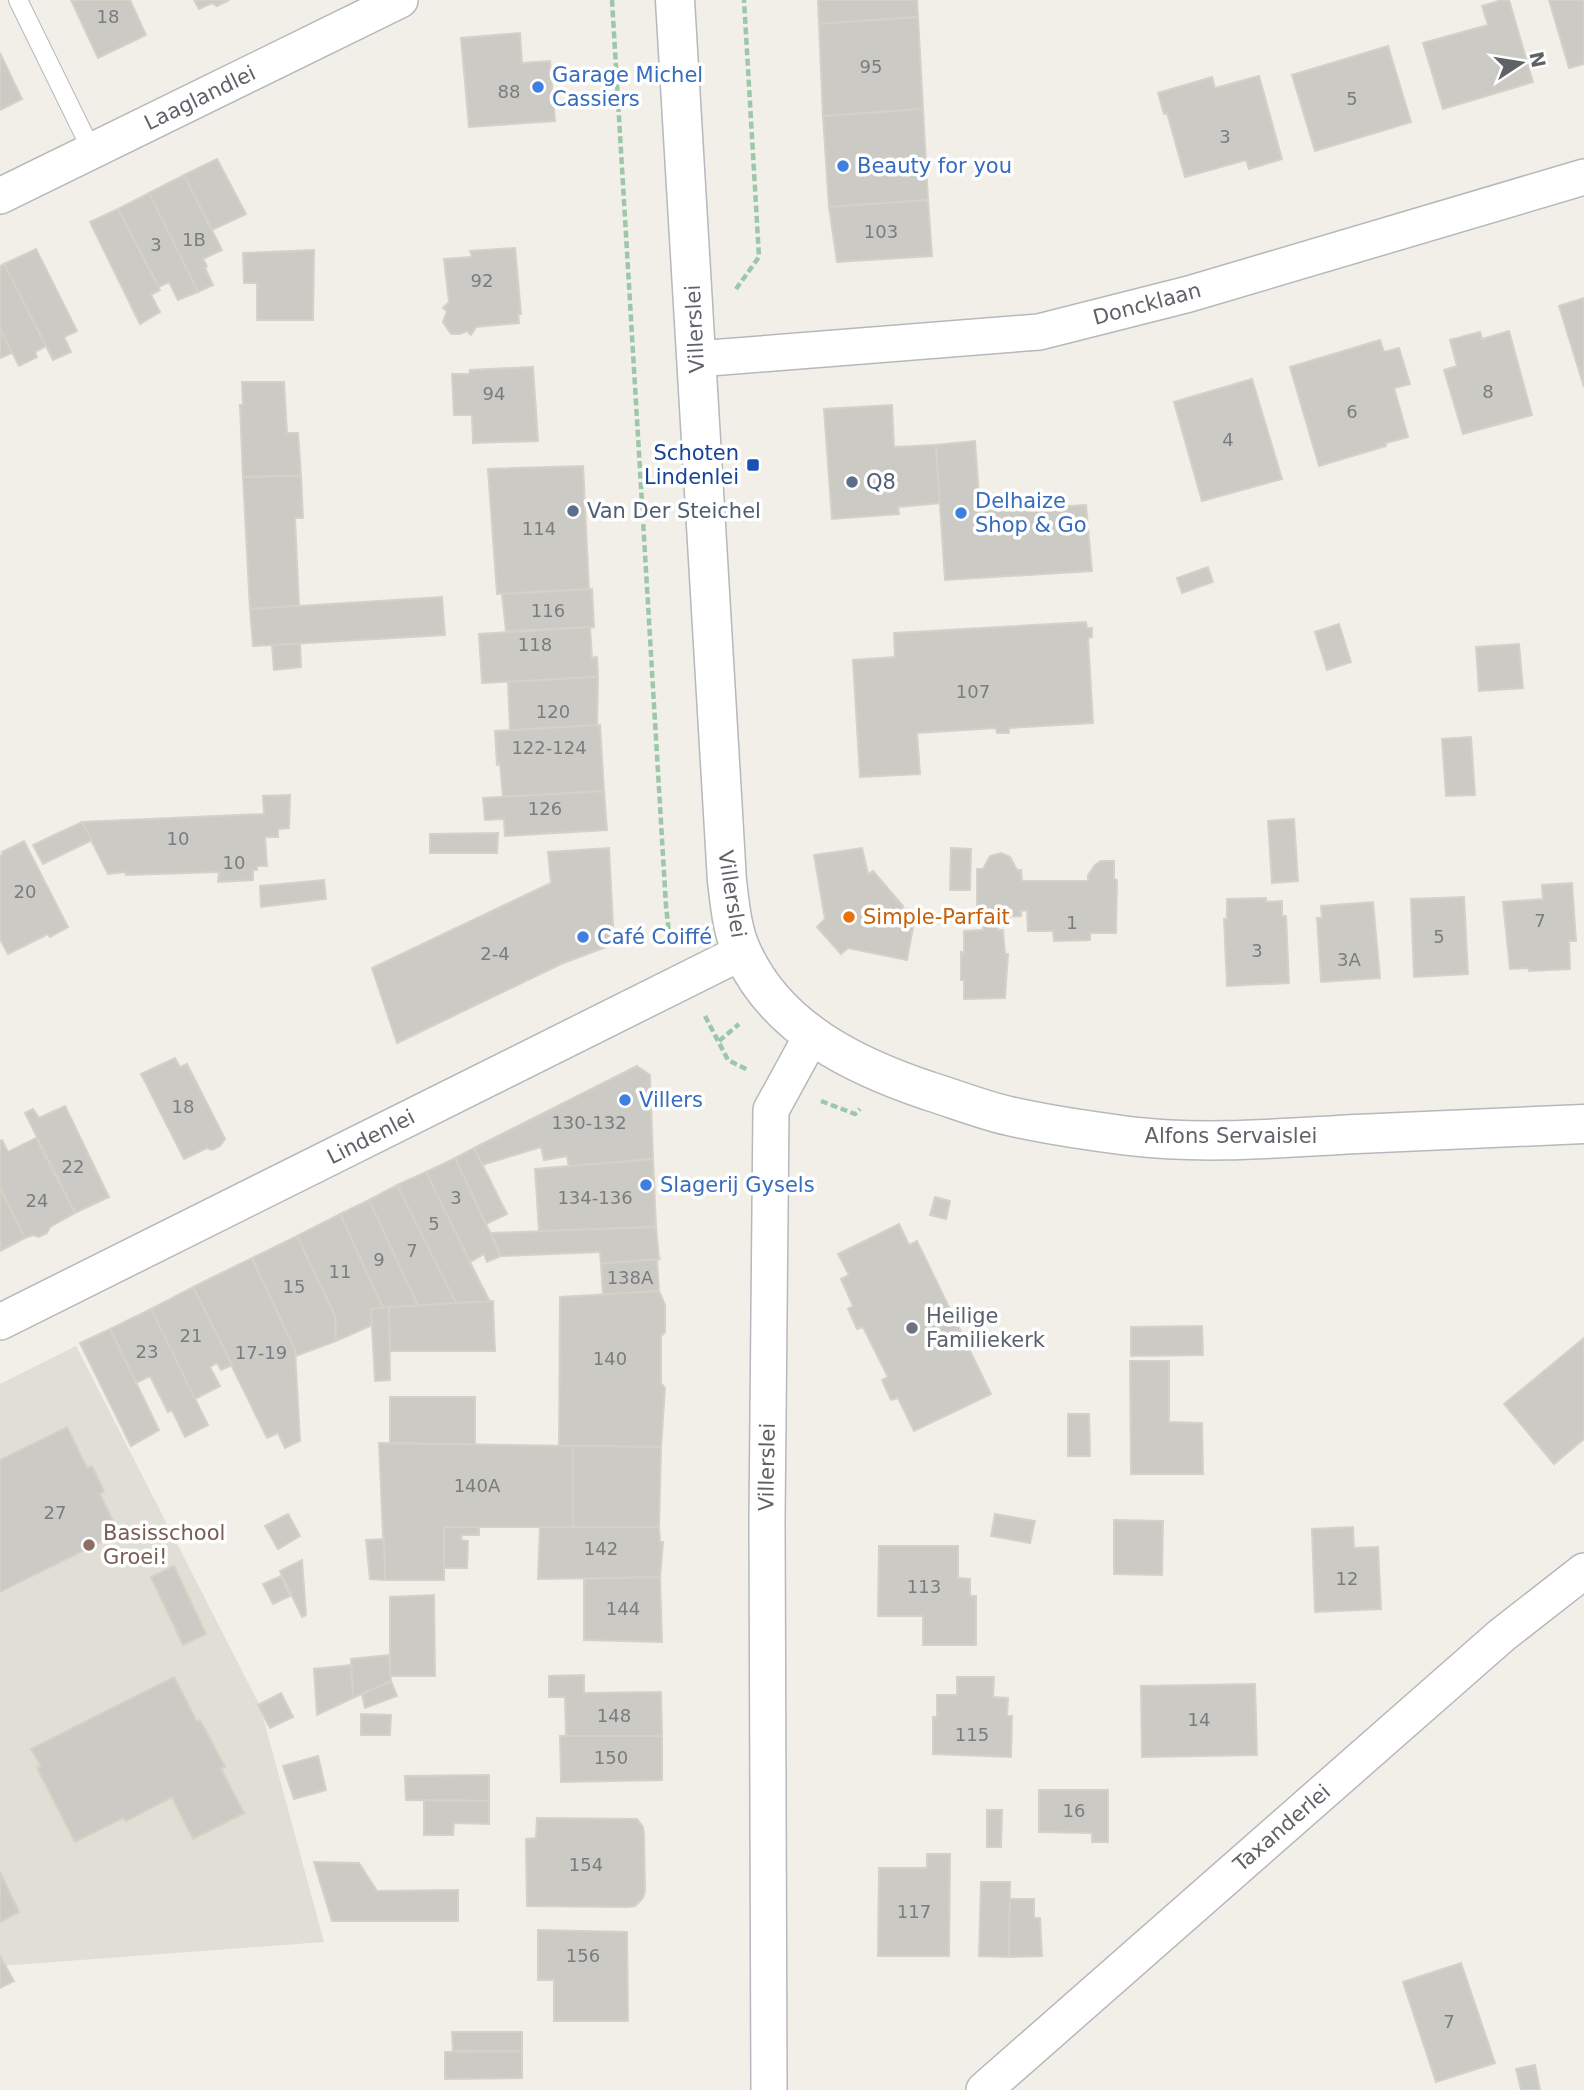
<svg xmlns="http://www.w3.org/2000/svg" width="1584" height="2090" font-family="'DejaVu Sans',sans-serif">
  <rect width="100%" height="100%" fill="#f1efe8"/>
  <!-- education -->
  <path fill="#e1ded6" d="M 76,1346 L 260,1706 L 324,1942 L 0,1966 L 0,1384 Z"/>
  <!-- building -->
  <g fill="#cccac5" stroke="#d6d1c6" stroke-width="2">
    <path d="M 71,0 L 130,0 L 146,35 L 98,58 Z"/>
    <path d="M 194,0 L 229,0 L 217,6 L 212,3 L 199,9 Z"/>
    <path d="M 818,0 L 917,0 L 918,17 L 819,24 Z"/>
    <path d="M 1502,0 L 1509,0 L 1533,82 L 1443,109 L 1423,43 L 1488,25 L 1482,6 Z"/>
    <path d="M 1549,0 L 1584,0 L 1584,64 L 1569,68 Z"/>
    <path d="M 918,17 L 923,109 L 823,116 L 819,24 Z"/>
    <path d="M 520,33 L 522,63 L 550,61 L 555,121 L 469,127 L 461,38 Z"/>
    <path d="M 1388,46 L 1411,122 L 1315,151 L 1292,75 Z"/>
    <path d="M 0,53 L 22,99 L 0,110 Z"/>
    <path d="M 1259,76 L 1282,159 L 1249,169 L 1246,160 L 1185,177 L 1167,113 L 1164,114 L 1158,93 L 1212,77 L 1215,88 Z"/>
    <path d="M 923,109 L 928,200 L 829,207 L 823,116 Z"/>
    <path d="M 217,159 L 246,214 L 212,230 L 184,175 Z"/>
    <path d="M 184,175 L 222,250 L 203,259 L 207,266 L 205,268 L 213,285 L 198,292 L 149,193 Z"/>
    <path d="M 149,193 L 198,292 L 178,300 L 169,282 L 159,287 L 118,209 Z"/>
    <path d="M 928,200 L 932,256 L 837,262 L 829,207 Z"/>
    <path d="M 118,209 L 160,290 L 151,295 L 160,312 L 140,324 L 90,222 Z"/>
    <path d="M 515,248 L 521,314 L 518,314 L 519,323 L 476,327 L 471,335 L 467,331 L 460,334 L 451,334 L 443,322 L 447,311 L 443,308 L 449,302 L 444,259 L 472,257 L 470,251 Z"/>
    <path d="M 36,249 L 77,331 L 64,337 L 71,352 L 53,360 L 4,264 Z"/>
    <path d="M 314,250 L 313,320 L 257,320 L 257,283 L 244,283 L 243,253 Z"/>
    <path d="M 4,264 L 46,346 L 35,352 L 37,357 L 19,366 L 0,328 L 0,266 Z"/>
    <path d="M 1584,298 L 1584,387 L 1559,306 Z"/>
    <path d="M 0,328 L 12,353 L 0,358 Z"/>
    <path d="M 1509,331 L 1532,415 L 1463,434 L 1444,370 L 1457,366 L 1450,340 L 1480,332 L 1482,339 Z"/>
    <path d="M 1380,340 L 1384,352 L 1399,348 L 1410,384 L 1394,388 L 1408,437 L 1386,443 L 1386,446 L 1319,466 L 1290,367 Z"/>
    <path d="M 533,367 L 538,441 L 473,443 L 472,415 L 454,415 L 452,374 L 469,374 L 470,370 Z"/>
    <path d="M 1252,379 L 1282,479 L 1202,501 L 1174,402 Z"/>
    <path d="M 242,382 L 284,382 L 287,433 L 298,433 L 301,476 L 243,477 L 240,405 L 243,405 Z"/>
    <path d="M 892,405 L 894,447 L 936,445 L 940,503 L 898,507 L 899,514 L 832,519 L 824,409 Z"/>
    <path d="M 975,441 L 980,511 L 1086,505 L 1092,571 L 945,580 L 936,445 Z"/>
    <path d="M 583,466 L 589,589 L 497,594 L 488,469 Z"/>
    <path d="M 301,476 L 303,518 L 295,518 L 299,606 L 250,609 L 243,477 Z"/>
    <path d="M 1208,567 L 1213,582 L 1182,593 L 1177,578 Z"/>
    <path d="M 592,589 L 594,627 L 506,631 L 502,594 Z"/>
    <path d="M 442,597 L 445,635 L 253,646 L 250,609 Z"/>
    <path d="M 1086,622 L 1087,628 L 1092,628 L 1092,637 L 1088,638 L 1093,723 L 1009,728 L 1009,733 L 997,733 L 996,728 L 917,733 L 920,774 L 860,777 L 853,660 L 895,657 L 894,633 Z"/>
    <path d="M 1339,624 L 1351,662 L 1327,670 L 1315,632 Z"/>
    <path d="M 590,627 L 592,658 L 597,657 L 598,677 L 482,683 L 479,634 Z"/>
    <path d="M 300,644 L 301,667 L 274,670 L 272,645 Z"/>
    <path d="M 1519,644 L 1523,688 L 1479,691 L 1476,647 Z"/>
    <path d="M 598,677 L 597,725 L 510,730 L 508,682 Z"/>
    <path d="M 600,725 L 604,791 L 503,797 L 500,764 L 497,765 L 495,731 Z"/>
    <path d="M 1471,737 L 1475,795 L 1446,796 L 1442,739 Z"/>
    <path d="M 604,791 L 607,830 L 505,836 L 504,819 L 485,820 L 483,798 Z"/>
    <path d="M 290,795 L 289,828 L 278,829 L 278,837 L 265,837 L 267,866 L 257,866 L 257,870 L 253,870 L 253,880 L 218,882 L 219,872 L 126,875 L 125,872 L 108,874 L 82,822 L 264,814 L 263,796 Z"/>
    <path d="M 1294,819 L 1298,881 L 1272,883 L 1268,821 Z"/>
    <path d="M 82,822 L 92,840 L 43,864 L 33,845 Z"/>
    <path d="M 498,833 L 497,853 L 430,853 L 430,834 Z"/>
    <path d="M 24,841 L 68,927 L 50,937 L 48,934 L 8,954 L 0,939 L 0,856 L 3,854 L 2,852 Z"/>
    <path d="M 609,848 L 614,944 L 561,964 L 397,1043 L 372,968 L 551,883 L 548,852 Z"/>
    <path d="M 862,848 L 868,874 L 873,871 L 903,906 L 902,908 L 916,911 L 907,960 L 848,948 L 841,954 L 817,927 L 825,919 L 814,855 Z"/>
    <path d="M 951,848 L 971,849 L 970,890 L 950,890 Z"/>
    <path d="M 1001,853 L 1010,857 L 1017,870 L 1021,870 L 1022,881 L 1088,881 L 1088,875 L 1095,865 L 1101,861 L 1114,861 L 1114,879 L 1117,880 L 1116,933 L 1090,933 L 1090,940 L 1054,941 L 1053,931 L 1028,931 L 1027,910 L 1021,911 L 1021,916 L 998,917 L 998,930 L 1003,930 L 1005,954 L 1008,954 L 1005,998 L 964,999 L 964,980 L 961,980 L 961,952 L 964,953 L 964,931 L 983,930 L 983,917 L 977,917 L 977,869 L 983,869 L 990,856 Z"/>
    <path d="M 324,880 L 326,899 L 261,907 L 260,886 Z"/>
    <path d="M 1572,883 L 1576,941 L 1569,941 L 1570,969 L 1529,971 L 1529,968 L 1510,969 L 1503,902 L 1543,899 L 1542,885 Z"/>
    <path d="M 1464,897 L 1468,974 L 1414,977 L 1411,899 Z"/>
    <path d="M 1266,898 L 1266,902 L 1282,901 L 1282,916 L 1286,916 L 1289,983 L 1227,986 L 1224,919 L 1227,919 L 1227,899 Z"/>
    <path d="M 1373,902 L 1380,978 L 1321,982 L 1317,918 L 1322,918 L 1321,906 Z"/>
    <path d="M 175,1058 L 180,1067 L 187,1064 L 225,1139 L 220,1146 L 212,1150 L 207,1148 L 184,1159 L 141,1074 Z"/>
    <path d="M 637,1066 L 650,1075 L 653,1159 L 569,1167 L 567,1156 L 544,1160 L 541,1147 L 482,1165 L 474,1148 Z"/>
    <path d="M 65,1106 L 109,1197 L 75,1213 L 25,1113 L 33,1109 L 39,1118 Z"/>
    <path d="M 36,1138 L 75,1213 L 50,1227 L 47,1233 L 39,1237 L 33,1235 L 25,1238 L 0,1188 L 0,1141 L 2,1140 L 8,1152 Z"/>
    <path d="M 474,1148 L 507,1214 L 486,1224 L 455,1158 Z"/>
    <path d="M 455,1158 L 501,1256 L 487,1262 L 484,1254 L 470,1262 L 426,1172 Z"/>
    <path d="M 653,1159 L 656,1227 L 539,1231 L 535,1169 Z"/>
    <path d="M 426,1172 L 470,1262 L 490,1302 L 456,1303 L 397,1185 Z"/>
    <path d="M 397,1185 L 456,1303 L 418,1306 L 369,1200 Z"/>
    <path d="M 0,1188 L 25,1238 L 0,1251 Z"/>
    <path d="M 935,1197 L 950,1201 L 946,1219 L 930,1215 Z"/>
    <path d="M 369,1200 L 418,1306 L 383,1308 L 340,1214 Z"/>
    <path d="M 340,1214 L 383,1308 L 371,1309 L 372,1325 L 336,1341 L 335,1316 L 297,1236 Z"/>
    <path d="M 899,1224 L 909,1245 L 917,1241 L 991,1394 L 914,1431 L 898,1398 L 891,1400 L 882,1380 L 888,1377 L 863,1327 L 857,1329 L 848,1309 L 853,1306 L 841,1279 L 849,1275 L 838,1254 Z"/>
    <path d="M 656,1227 L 659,1259 L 601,1264 L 600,1252 L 501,1256 L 491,1233 Z"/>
    <path d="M 297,1236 L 335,1316 L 336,1341 L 296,1356 L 295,1350 L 252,1258 Z"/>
    <path d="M 252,1258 L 295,1350 L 300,1441 L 285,1448 L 278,1433 L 267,1438 L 193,1287 Z"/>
    <path d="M 659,1259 L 657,1261 L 659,1291 L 603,1295 L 601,1264 Z"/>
    <path d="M 193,1287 L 232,1365 L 221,1370 L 217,1363 L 210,1367 L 220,1386 L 195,1399 L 151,1309 Z"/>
    <path d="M 659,1291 L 665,1305 L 665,1332 L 661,1336 L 661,1383 L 665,1388 L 661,1447 L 559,1446 L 560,1297 Z"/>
    <path d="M 493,1301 L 495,1351 L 390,1351 L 389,1307 Z"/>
    <path d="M 389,1307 L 390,1380 L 375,1381 L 371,1309 Z"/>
    <path d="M 151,1309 L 208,1425 L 185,1437 L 172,1410 L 168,1412 L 150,1376 L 136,1383 L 110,1329 Z"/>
    <path d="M 1202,1326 L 1203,1355 L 1131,1356 L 1131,1327 Z"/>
    <path d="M 110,1329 L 159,1430 L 131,1446 L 80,1343 Z"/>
    <path d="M 1584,1338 L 1584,1439 L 1554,1464 L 1504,1404 Z"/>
    <path d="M 1130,1361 L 1169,1361 L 1169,1422 L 1202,1423 L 1203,1474 L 1131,1474 Z"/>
    <path d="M 390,1397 L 475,1397 L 475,1445 L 390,1443 Z"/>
    <path d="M 1068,1414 L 1089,1414 L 1090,1456 L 1068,1456 Z"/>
    <path d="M 67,1427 L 87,1468 L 92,1466 L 104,1491 L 100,1494 L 119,1533 L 0,1592 L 0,1460 Z"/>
    <path d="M 379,1443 L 573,1446 L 573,1527 L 444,1527 L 444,1580 L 385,1580 Z"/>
    <path d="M 573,1446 L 661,1447 L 659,1527 L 573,1527 Z"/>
    <path d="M 288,1514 L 300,1536 L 278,1549 L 265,1526 Z"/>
    <path d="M 995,1514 L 1035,1521 L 1030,1543 L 991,1536 Z"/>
    <path d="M 1114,1520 L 1163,1521 L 1162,1575 L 1114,1574 Z"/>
    <path d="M 444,1527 L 479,1527 L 479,1535 L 462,1535 L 461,1540 L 468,1541 L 467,1568 L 444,1568 Z"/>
    <path d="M 540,1527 L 659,1527 L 660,1542 L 663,1542 L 660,1577 L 538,1579 Z"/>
    <path d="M 1353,1527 L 1354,1548 L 1378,1547 L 1381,1609 L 1315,1612 L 1312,1529 Z"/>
    <path d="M 384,1539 L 385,1580 L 370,1579 L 366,1540 Z"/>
    <path d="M 879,1546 L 958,1546 L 958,1578 L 970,1579 L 970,1596 L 976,1596 L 976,1645 L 923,1645 L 923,1616 L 878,1616 Z"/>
    <path d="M 302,1560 L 306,1615 L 302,1617 L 280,1571 Z"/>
    <path d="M 174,1566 L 206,1634 L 183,1645 L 151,1577 Z"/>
    <path d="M 281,1576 L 290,1596 L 273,1604 L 263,1584 Z"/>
    <path d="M 660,1577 L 662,1642 L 584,1640 L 584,1579 Z"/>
    <path d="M 434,1595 L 435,1676 L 390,1676 L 390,1597 Z"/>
    <path d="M 389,1655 L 391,1681 L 353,1698 L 351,1659 Z"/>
    <path d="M 351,1665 L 353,1698 L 317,1715 L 314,1669 Z"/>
    <path d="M 584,1675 L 584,1693 L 661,1692 L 662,1736 L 566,1736 L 565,1697 L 549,1697 L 549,1676 Z"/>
    <path d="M 174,1677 L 197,1722 L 200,1720 L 225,1767 L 221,1769 L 244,1813 L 193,1839 L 172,1797 L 126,1821 L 123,1818 L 75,1842 L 37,1768 L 41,1766 L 31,1749 Z"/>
    <path d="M 957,1677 L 994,1677 L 993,1697 L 1008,1698 L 1007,1716 L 1012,1716 L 1011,1757 L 933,1754 L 933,1717 L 937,1717 L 937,1695 L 957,1695 Z"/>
    <path d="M 391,1681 L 397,1696 L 365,1708 L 362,1694 Z"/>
    <path d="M 1255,1684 L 1257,1755 L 1142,1757 L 1141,1686 Z"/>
    <path d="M 281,1693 L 293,1717 L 270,1728 L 258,1705 Z"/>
    <path d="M 361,1714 L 391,1715 L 390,1735 L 361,1735 Z"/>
    <path d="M 560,1736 L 662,1736 L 662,1780 L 561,1782 Z"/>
    <path d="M 318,1756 L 326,1790 L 294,1799 L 283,1766 Z"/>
    <path d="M 489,1775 L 489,1801 L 406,1800 L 405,1776 Z"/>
    <path d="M 1039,1790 L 1108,1790 L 1108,1842 L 1092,1842 L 1092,1833 L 1039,1832 Z"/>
    <path d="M 424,1800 L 489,1801 L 489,1824 L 454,1823 L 453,1835 L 424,1835 Z"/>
    <path d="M 987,1810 L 1002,1810 L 1001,1847 L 987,1847 Z"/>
    <path d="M 537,1818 L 637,1819 L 643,1827 L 644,1835 L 645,1891 L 643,1898 L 635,1906 L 628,1907 L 527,1906 L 526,1839 L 536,1838 Z"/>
    <path d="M 927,1854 L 950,1854 L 949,1956 L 878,1956 L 879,1868 L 927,1868 Z"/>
    <path d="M 314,1862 L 359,1863 L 377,1891 L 458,1890 L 458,1921 L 332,1921 Z"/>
    <path d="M 0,1872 L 19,1912 L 0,1922 Z"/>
    <path d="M 981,1882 L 1010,1882 L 1009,1957 L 979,1956 Z"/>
    <path d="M 1010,1899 L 1034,1899 L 1034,1918 L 1040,1918 L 1042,1956 L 1009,1957 Z"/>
    <path d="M 538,1930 L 627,1932 L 628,2021 L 554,2021 L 554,1980 L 538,1980 Z"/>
    <path d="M 0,1956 L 14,1981 L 0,1988 Z"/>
    <path d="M 1461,1963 L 1495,2063 L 1436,2082 L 1403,1982 Z"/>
    <path d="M 452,2032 L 522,2032 L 522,2051 L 453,2051 Z"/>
    <path d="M 522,2051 L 522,2078 L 445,2079 L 445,2052 Z"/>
    <path d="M 1535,2065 L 1540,2090 L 1521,2090 L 1516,2069 Z"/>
  </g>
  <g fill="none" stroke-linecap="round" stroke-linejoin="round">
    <!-- service casing -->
    <g stroke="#b5b8bc" stroke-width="20">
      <path id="service" d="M 18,0 L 92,151"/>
    </g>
    <!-- minor casing -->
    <g stroke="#b5b8bc" stroke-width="38">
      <g id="minor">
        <path d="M 0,196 L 400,0"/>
        <path d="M 697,359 L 1039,332 L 1189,294 L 1584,177"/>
        <path d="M 0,1322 L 742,952"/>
        <path d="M 769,2090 L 767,1519 L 771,1110 L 811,1037"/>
        <path d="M 984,2090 L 1502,1635 L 1584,1571"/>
      </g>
    </g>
    <!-- tertiary casing -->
    <g stroke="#b5b8bc" stroke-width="41">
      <path id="tertiary" d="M 675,0 L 727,881 C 730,905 732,932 743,954 C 778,1029 854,1066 929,1091 C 955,1099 982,1110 1009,1116 C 1048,1125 1090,1131 1129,1136 C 1205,1145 1281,1138 1357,1134 C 1432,1130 1508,1127 1584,1124"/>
    </g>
    <!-- path -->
    <g stroke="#9cc7a9" stroke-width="4.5" stroke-dasharray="7 3.5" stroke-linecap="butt">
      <path d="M 612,0 L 666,906 L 670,942"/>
      <path d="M 736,289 L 759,257 L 744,0"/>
      <path d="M 705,1016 L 728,1060 L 748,1070"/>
      <path d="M 719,1041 L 739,1024"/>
      <path d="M 821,1101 L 855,1114 L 860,1109"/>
    </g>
    <!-- service -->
    <use href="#service" stroke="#fff" stroke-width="18"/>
    <!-- minor -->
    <use href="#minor" stroke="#fff" stroke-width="35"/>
    <!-- tertiary -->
    <use href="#tertiary" stroke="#fff" stroke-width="38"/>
  </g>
  <!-- markers -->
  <g fill="#3f7fe0" stroke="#fff" stroke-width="2.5">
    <circle cx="538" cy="87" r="7"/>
    <circle cx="843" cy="166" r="7"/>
    <circle cx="961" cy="513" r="7"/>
    <circle cx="583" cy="937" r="7"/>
    <circle cx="625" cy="1100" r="7"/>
    <circle cx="646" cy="1185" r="7"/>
  </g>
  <rect fill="#1a4fb4" stroke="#fff" stroke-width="2.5" x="746" y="458" width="14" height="14" rx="3.5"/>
  <g fill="#5c6f8a" stroke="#fff" stroke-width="2.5">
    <circle cx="852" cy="482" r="7"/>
    <circle cx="573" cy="511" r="7"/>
  </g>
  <circle fill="#e8710a" stroke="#fff" stroke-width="2.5" cx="849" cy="917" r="7"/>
  <circle fill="#6b7280" stroke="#fff" stroke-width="2.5" cx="912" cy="1328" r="7"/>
  <circle fill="#8d6e63" stroke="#fff" stroke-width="2.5" cx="89" cy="1545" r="7"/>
  <g text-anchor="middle" stroke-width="7" stroke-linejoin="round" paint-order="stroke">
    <!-- number labels -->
    <g font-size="18" fill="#7a7d7f">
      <text x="108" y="23">18</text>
      <text x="871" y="73">95</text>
      <text x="509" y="98">88</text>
      <text x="1352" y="105">5</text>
      <text x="1225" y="143">3</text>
      <text x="881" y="238">103</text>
      <text x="194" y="246">1B</text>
      <text x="156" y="251">3</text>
      <text x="482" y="287">92</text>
      <text x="1488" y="398">8</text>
      <text x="494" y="400">94</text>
      <text x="1352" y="418">6</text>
      <text x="1228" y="446">4</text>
      <text x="539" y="535">114</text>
      <text x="548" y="617">116</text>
      <text x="535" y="651">118</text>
      <text x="973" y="698">107</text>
      <text x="553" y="718">120</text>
      <text x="549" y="754">122-124</text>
      <text x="545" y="815">126</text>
      <text x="178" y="845">10</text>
      <text x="234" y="869">10</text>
      <text x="25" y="898">20</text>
      <text x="1540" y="927">7</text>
      <text x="1072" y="929">1</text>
      <text x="1439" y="943">5</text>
      <text x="1257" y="957">3</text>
      <text x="495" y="960">2-4</text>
      <text x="1349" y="966">3A</text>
      <text x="183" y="1113">18</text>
      <text x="589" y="1129">130-132</text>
      <text x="73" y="1173">22</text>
      <text x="456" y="1204">3</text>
      <text x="595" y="1204">134-136</text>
      <text x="37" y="1207">24</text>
      <text x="434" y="1230">5</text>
      <text x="412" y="1257">7</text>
      <text x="379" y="1266">9</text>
      <text x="340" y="1278">11</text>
      <text x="630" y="1284">138A</text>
      <text x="294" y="1293">15</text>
      <text x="191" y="1342">21</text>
      <text x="147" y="1358">23</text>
      <text x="261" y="1359">17-19</text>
      <text x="610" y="1365">140</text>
      <text x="477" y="1492">140A</text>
      <text x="55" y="1519">27</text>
      <text x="601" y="1555">142</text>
      <text x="1347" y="1585">12</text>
      <text x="924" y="1593">113</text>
      <text x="623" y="1615">144</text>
      <text x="614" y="1722">148</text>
      <text x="1199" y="1726">14</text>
      <text x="972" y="1741">115</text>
      <text x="611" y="1764">150</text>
      <text x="1074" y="1817">16</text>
      <text x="586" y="1871">154</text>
      <text x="914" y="1918">117</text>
      <text x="583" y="1962">156</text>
      <text x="1449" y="2028">7</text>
    </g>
    <!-- shop labels -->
    <g font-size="21" fill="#366cbe" stroke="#fff" text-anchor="start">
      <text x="552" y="82">Garage Michel<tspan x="552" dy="24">Cassiers</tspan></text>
      <text x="857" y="173">Beauty for you</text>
      <text x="975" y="508">Delhaize<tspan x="975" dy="24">Shop &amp; Go</tspan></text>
      <text x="597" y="944">Café Coiffé</text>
      <text x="639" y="1107">Villers</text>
      <text x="660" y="1192">Slagerij Gysels</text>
    </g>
    <!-- street labels -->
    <g font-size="21" fill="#5f6368" stroke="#fff">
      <text transform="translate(200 98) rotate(-26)" y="7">Laaglandlei</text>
      <text transform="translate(1147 304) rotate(-15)" y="7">Doncklaan</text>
      <text transform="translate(695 329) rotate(-93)" y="7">Villerslei</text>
      <text transform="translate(732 894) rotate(81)" y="7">Villerslei</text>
      <text x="1231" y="1143">Alfons Servaislei</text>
      <text transform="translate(371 1137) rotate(-27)" y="7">Lindenlei</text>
      <text transform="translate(767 1467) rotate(-89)" y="7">Villerslei</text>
      <text transform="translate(1282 1828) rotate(-41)" y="7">Taxanderlei</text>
    </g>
    <!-- transit labels -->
    <g font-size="21" fill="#164399" stroke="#fff" text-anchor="end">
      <text x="739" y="460">Schoten<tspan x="739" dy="24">Lindenlei</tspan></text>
    </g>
    <!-- service labels -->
    <g font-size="21" fill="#4e5e75" stroke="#fff" text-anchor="start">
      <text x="866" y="489">Q8</text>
      <text x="587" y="518">Van Der Steichel</text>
    </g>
    <!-- food labels -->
    <g font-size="21" fill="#c56008" stroke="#fff" text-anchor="start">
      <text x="863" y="924">Simple-Parfait</text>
    </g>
    <!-- worship labels -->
    <g font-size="21" fill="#5b616d" stroke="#fff" text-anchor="start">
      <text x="926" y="1323">Heilige<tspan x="926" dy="24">Familiekerk</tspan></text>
    </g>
    <!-- education labels -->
    <g font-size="21" fill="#785e54" stroke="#fff" text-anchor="start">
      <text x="103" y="1540">Basisschool<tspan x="103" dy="24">Groei!</tspan></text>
    </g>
  </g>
  <!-- north arrow -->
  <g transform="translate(1521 63) rotate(78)" stroke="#ffffff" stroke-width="5" paint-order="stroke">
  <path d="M0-5L12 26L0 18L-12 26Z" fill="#5f6368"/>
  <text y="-10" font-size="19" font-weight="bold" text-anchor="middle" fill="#5f6368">N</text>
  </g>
</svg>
